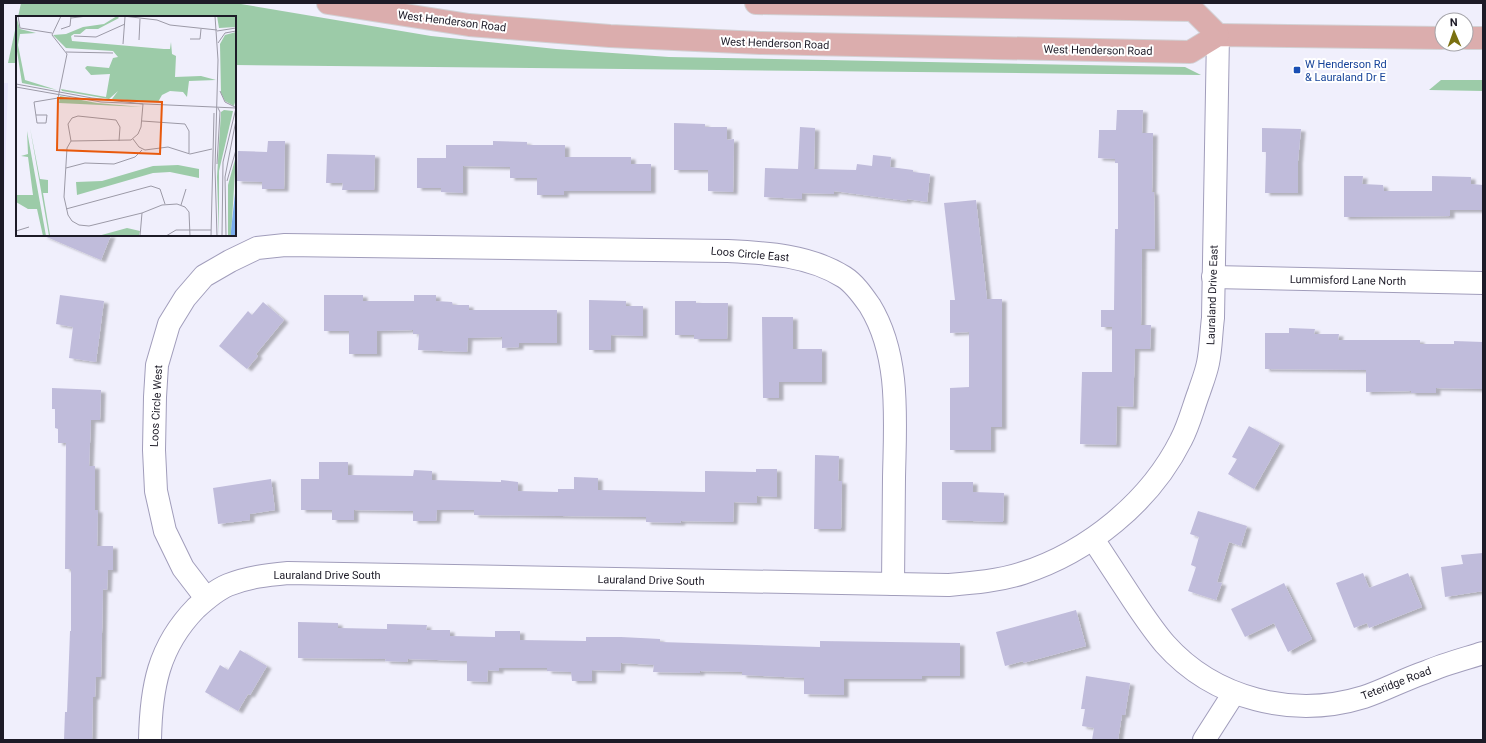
<svg xmlns="http://www.w3.org/2000/svg" width="1486" height="743" font-family="Roboto,sans-serif">
  <defs>
    <filter id="shadow"><feDropShadow dx="4.5" dy="2.5" stdDeviation="1" flood-color="#0004"/></filter>
  </defs>
  <rect width="100%" height="100%" fill="#f0effc"/>
  <!-- built -->
  <path fill="#e7e5fc" d="M 3,83 L 8,83 L 3,233 Z"/>
  <!-- green -->
  <g fill="#9ccba8">
    <path d="M 21,3 L 235,3 L 431,36 L 556,49 L 669,57 L 1185,67 L 1201,75 L 235,65 L 235,17 L 18,17 Z"/>
    <path d="M 17,21 L 17,63 L 8,63 Z"/>
    <path d="M 1441,80 L 1483,80 L 1483,91 L 1429,90 Z"/>
  </g>
  <!-- building -->
  <g fill="#c0bcdb" filter="url(#shadow)">
    <path d="M 1117,110 L 1143,110 L 1142,133 L 1153,133 L 1152,192 L 1154,192 L 1155,249 L 1142,249 L 1141,325 L 1151,325 L 1150,349 L 1135,349 L 1133,407 L 1117,406 L 1116,445 L 1080,444 L 1082,372 L 1112,372 L 1112,327 L 1101,327 L 1101,310 L 1114,310 L 1115,229 L 1118,229 L 1118,163 L 1115,163 L 1115,159 L 1098,158 L 1099,135 L 1099,130 L 1116,130 Z"/>
    <path d="M 674,123 L 705,124 L 705,127 L 727,127 L 727,140 L 734,139 L 733,192 L 708,191 L 708,170 L 674,170 Z"/>
    <path d="M 800,127 L 815,128 L 814,169 L 856,170 L 857,164 L 872,166 L 873,155 L 891,157 L 890,167 L 913,170 L 913,172 L 930,174 L 927,202 L 907,199 L 907,201 L 834,191 L 834,194 L 802,193 L 802,199 L 764,197 L 765,168 L 798,169 Z"/>
    <path d="M 1262,128 L 1301,129 L 1298,161 L 1298,193 L 1265,193 L 1266,152 L 1262,152 Z"/>
    <path d="M 268,141 L 285,141 L 284,189 L 262,189 L 262,182 L 237,181 L 238,151 L 267,152 Z"/>
    <path d="M 493,141 L 527,142 L 527,145 L 565,145 L 565,157 L 631,157 L 631,164 L 651,164 L 651,191 L 564,191 L 564,195 L 537,195 L 537,178 L 510,178 L 510,167 L 463,166 L 463,193 L 441,192 L 441,188 L 417,188 L 417,158 L 446,158 L 446,145 L 493,145 Z"/>
    <path d="M 327,154 L 375,155 L 374,190 L 342,190 L 343,183 L 326,183 Z"/>
    <path d="M 1344,176 L 1363,176 L 1362,184 L 1383,185 L 1384,191 L 1432,191 L 1432,176 L 1471,177 L 1471,184 L 1483,185 L 1483,210 L 1450,210 L 1450,216 L 1344,217 Z"/>
    <path d="M 976,200 L 987,299 L 1002,299 L 1002,427 L 991,427 L 991,450 L 950,450 L 950,388 L 969,387 L 969,332 L 950,333 L 950,300 L 955,300 L 944,203 Z"/>
    <path d="M 42,235 L 111,235 L 101,260 Z"/>
    <path d="M 60,295 L 104,301 L 96,362 L 69,358 L 73,327 L 56,324 Z"/>
    <path d="M 324,295 L 363,295 L 363,301 L 414,301 L 414,295 L 436,295 L 436,301 L 452,302 L 453,305 L 469,305 L 469,310 L 557,310 L 557,343 L 519,343 L 519,347 L 502,348 L 502,337 L 468,338 L 467,352 L 418,350 L 419,334 L 413,334 L 413,330 L 377,331 L 377,354 L 349,354 L 349,331 L 324,331 Z"/>
    <path d="M 589,300 L 626,301 L 626,306 L 643,306 L 643,336 L 611,335 L 611,350 L 589,350 Z"/>
    <path d="M 675,301 L 696,301 L 696,303 L 728,303 L 727,339 L 694,339 L 694,335 L 675,335 Z"/>
    <path d="M 263,302 L 284,320 L 256,354 L 258,356 L 247,369 L 219,346 L 248,311 L 252,315 Z"/>
    <path d="M 762,317 L 793,317 L 793,349 L 822,349 L 822,382 L 779,382 L 779,398 L 763,398 Z"/>
    <path d="M 1289,328 L 1315,329 L 1314,334 L 1339,334 L 1338,340 L 1420,340 L 1420,344 L 1454,344 L 1454,341 L 1483,342 L 1483,389 L 1436,388 L 1436,393 L 1411,393 L 1411,391 L 1366,392 L 1366,370 L 1265,369 L 1265,333 L 1289,333 Z"/>
    <path d="M 52,388 L 101,390 L 100,420 L 91,420 L 89,466 L 95,466 L 95,510 L 98,510 L 97,546 L 113,546 L 113,570 L 108,570 L 107,590 L 103,589 L 101,677 L 96,677 L 95,697 L 93,697 L 92,740 L 64,740 L 65,712 L 67,712 L 70,631 L 71,631 L 71,569 L 65,569 L 66,443 L 58,443 L 58,429 L 55,428 L 55,409 L 52,409 Z"/>
    <path d="M 1249,426 L 1280,443 L 1254,489 L 1228,474 L 1237,459 L 1232,457 Z"/>
    <path d="M 815,455 L 839,456 L 838,481 L 842,481 L 841,529 L 814,529 Z"/>
    <path d="M 319,462 L 348,462 L 348,475 L 413,476 L 414,470 L 432,471 L 432,480 L 501,482 L 501,480 L 518,482 L 518,491 L 558,492 L 558,489 L 574,489 L 574,477 L 598,478 L 598,490 L 705,492 L 705,471 L 756,472 L 756,469 L 777,469 L 777,497 L 757,496 L 757,503 L 734,502 L 733,522 L 681,521 L 680,523 L 646,522 L 646,517 L 474,515 L 474,510 L 437,510 L 436,521 L 413,521 L 413,511 L 354,510 L 354,520 L 332,520 L 332,510 L 301,510 L 301,479 L 319,479 Z"/>
    <path d="M 271,479 L 275,510 L 250,514 L 250,520 L 218,524 L 213,488 Z"/>
    <path d="M 942,482 L 973,482 L 973,492 L 1004,493 L 1003,522 L 942,520 Z"/>
    <path d="M 1198,511 L 1247,526 L 1241,546 L 1229,542 L 1217,582 L 1222,583 L 1216,600 L 1188,591 L 1196,567 L 1191,565 L 1199,537 L 1190,534 Z"/>
    <path d="M 1483,553 L 1483,591 L 1445,597 L 1441,567 L 1463,564 L 1461,555 Z"/>
    <path d="M 1363,573 L 1369,588 L 1408,573 L 1422,607 L 1369,628 L 1367,623 L 1354,628 L 1336,583 Z"/>
    <path d="M 1284,583 L 1312,639 L 1288,652 L 1274,623 L 1245,637 L 1231,609 Z"/>
    <path d="M 1076,610 L 1086,646 L 1023,663 L 1023,661 L 1005,666 L 996,632 Z"/>
    <path d="M 298,622 L 338,623 L 338,628 L 387,629 L 387,624 L 427,625 L 426,630 L 450,630 L 450,636 L 495,637 L 495,631 L 520,631 L 520,640 L 586,641 L 586,637 L 621,637 L 660,639 L 660,642 L 820,647 L 820,641 L 960,643 L 960,676 L 922,676 L 922,679 L 844,679 L 844,695 L 804,694 L 804,678 L 742,675 L 742,672 L 700,671 L 700,673 L 653,672 L 654,665 L 621,663 L 620,671 L 592,670 L 592,681 L 572,681 L 571,672 L 547,671 L 547,668 L 499,668 L 499,671 L 488,670 L 487,682 L 467,681 L 467,661 L 408,659 L 407,662 L 385,661 L 386,659 L 298,658 Z"/>
    <path d="M 240,650 L 267,666 L 250,695 L 248,694 L 238,711 L 205,692 L 220,665 L 228,670 Z"/>
    <path d="M 1086,676 L 1130,683 L 1125,715 L 1122,715 L 1118,740 L 1092,740 L 1094,728 L 1082,726 L 1085,709 L 1081,709 Z"/>
  </g>
  <g fill="none" stroke-linecap="round" stroke-linejoin="round">
    <!-- minor casing -->
    <g stroke="#a19dbb" stroke-width="24">
      <g id="minor">
        <path d="M 1213,277 L 1483,283"/>
        <path d="M 1093,539 C 1106,559 1120,580 1133,600 C 1143,615 1153,630 1165,644 C 1214,699 1293,719 1364,697 C 1385,690 1405,679 1426,672 C 1444,664 1464,659 1483,653"/>
        <path d="M 206,598 L 183,568 L 165,531 L 156,491 L 154,450 L 155,397 L 157,365 L 169,324 L 185,298 L 204,276 L 230,261 L 257,248 L 285,245 L 727,251 C 767,253 809,255 844,277 C 855,284 863,296 870,306 C 901,357 895,421 894,478 C 894,513 893,549 893,584"/>
        <path d="M 150,740 C 151,688 158,647 196,608 C 206,599 216,590 228,585 C 248,577 267,575 288,573 L 948,585 C 973,583 999,581 1023,573 C 1088,552 1150,502 1181,440 C 1189,425 1193,408 1199,392 C 1202,383 1206,373 1208,363 C 1211,349 1211,333 1213,318 L 1218,35"/>
        <path d="M 1204,740 L 1234,693"/>
      </g>
    </g>
    <!-- major casing -->
    <g stroke="#d2d1d4" stroke-width="24">
      <g id="major">
        <path d="M 328,3 L 469,25 L 610,36 L 760,43 L 1190,52 L 1218,35 L 1442,38"/>
        <path d="M 756,3 L 1193,10 L 1218,35"/>
        <path d="M 1466,38 L 1483,38"/>
      </g>
    </g>
    <!-- minor -->
    <use href="#minor" stroke="#fff" stroke-width="22"/>
    <!-- major -->
    <use href="#major" stroke="#dbadad" stroke-width="22"/>
  </g>
  <!-- markers -->
  <rect fill="#1a4fb4" stroke="#fff" stroke-width="1.5" x="1293" y="66" width="8" height="8" rx="2"/>
  <g text-anchor="middle" stroke-width="4" stroke-linejoin="round" paint-order="stroke">
    <!-- street labels -->
    <g font-size="11" fill="#1d1b27" stroke="#fff">
      <text transform="translate(452 21) rotate(7)" y="4">West Henderson Road</text>
      <text transform="translate(775 43) rotate(2)" y="4">West Henderson Road</text>
      <text transform="translate(1098 50) rotate(1)" y="4">West Henderson Road</text>
      <text transform="translate(750 254) rotate(5)" y="4">Loos Circle East</text>
      <text transform="translate(1348 280) rotate(1)" y="4">Lummisford Lane North</text>
      <text transform="translate(1212 295) rotate(-88)" y="4">Lauraland Drive East</text>
      <text transform="translate(156 406) rotate(-87)" y="4">Loos Circle West</text>
      <text x="327" y="579">Lauraland Drive South</text>
      <text transform="translate(651 580) rotate(1)" y="4">Lauraland Drive South</text>
      <text transform="translate(1396 683) rotate(-21)" y="4">Teteridge Road</text>
    </g>
    <!-- transit labels -->
    <g font-size="11" fill="#164399" stroke="#fff" text-anchor="start">
      <text x="1305" y="68">W Henderson Rd<tspan x="1305" dy="13">&amp; Lauraland Dr E</tspan></text>
    </g>
  </g>
  <!-- overview -->
  <g transform="translate(16 16)">
    <rect width="220" height="220" fill="#f0effc"/>
    <path d="M 0,0 L 4,13 L 20,17 L 4,18 L 2,29 L 9,64 L 41,74 L 6,67 L 0,29 ZM 101,0 L 103,2 L 82,13 L 70,13 L 64,18 L 58,18 L 55,20 L 56,25 L 148,33 L 154,33 L 155,26 L 156,38 L 160,40 L 159,61 L 185,60 L 200,64 L 173,65 L 171,81 L 167,76 L 154,75 L 146,79 L 142,86 L 96,83 L 102,75 L 93,83 L 46,75 L 45,73 L 90,81 L 94,58 L 75,59 L 69,52 L 71,50 L 93,52 L 97,42 L 102,41 L 97,35 L 50,32 L 37,19 L 50,18 L 67,11 L 88,8 ZM 201,0 L 220,0 L 220,11 L 203,12 ZM 220,16 L 220,83 L 218,90 L 209,85 L 205,77 L 204,28 L 209,19 ZM 44,80 L 81,87 L 126,91 L 43,87 ZM 208,94 L 217,95 L 203,155 L 203,220 L 201,161 L 205,96 ZM 14,112 L 24,163 L 32,164 L 32,177 L 27,177 L 34,219 L 56,220 L 33,220 ZM 11,115 L 30,220 L 27,220 L 21,193 L 12,193 L 0,186 L 0,179 L 17,179 L 12,141 L 5,140 L 12,138 ZM 220,140 L 215,220 L 212,220 L 212,169 ZM 162,149 L 183,153 L 183,162 L 154,156 L 137,157 L 61,179 L 60,166 L 86,165 L 137,150 ZM 111,212 L 124,215 L 123,220 L 82,220 Z" fill="#9ccba8"/>
    <path d="M 220,168 L 220,220 L 215,220 L 215,215 Z" fill="#7aadee"/>
    <path fill="none" stroke="#9c9aa7" stroke-width="1" d="M 2,0 L 4,12 L 36,17M 107,0 L 141,4 L 154,9 L 201,14M 199,0 L 202,44 L 199,152 L 201,220M 55,2 L 71,0M 45,13 L 54,10 L 55,0M 201,15 L 220,12M 58,20 L 80,21 L 109,8M 174,23 L 184,23 L 185,13M 123,24 L 124,3M 202,27 L 209,17 L 220,15M 107,28 L 109,1M 50,36 L 97,37M 0,68 L 76,82 L 127,88M 0,71 L 85,86 L 220,92M 204,75 L 209,86 L 219,91M 20,99 L 31,99 L 30,107 L 21,107 L 18,86 L 42,82 L 51,38 L 36,19 L 45,0M 126,105 L 169,108 L 173,115 L 173,137M 117,123 L 123,131 L 129,134 L 152,131 L 174,138 L 196,133M 55,125 L 51,132 L 48,181 L 52,199 L 56,205 L 63,209 L 73,210 L 126,197 L 146,189 L 161,188 L 169,191 L 173,196 L 174,220M 55,125 L 115,124 L 122,118 L 125,111 L 127,88M 55,125 L 52,108 L 56,102 L 62,100 L 100,104 L 104,111 L 103,125M 201,148 L 204,96 L 202,92M 50,152 L 69,147 L 98,148 L 119,141 L 126,134M 211,165 L 220,134M 165,189 L 170,173M 50,193 L 135,170 L 144,173 L 149,188M 0,215 L 13,211M 124,220 L 126,197M 150,220 L 160,214 L 195,214M 195,220 L 198,97M 206,220 L 207,146 L 220,92M 210,220 L 209,161 L 220,104"/>
    <path fill="#e8590c" fill-opacity="0.15" stroke="#e8590c" stroke-width="2" d="M 42,82 L 146,86 L 144,138 L 41,134 Z"/>
    <rect width="220" height="220" fill="none" stroke="#1d1b27" stroke-width="2"/>
  </g>
  <!-- border -->
  <rect width="1486" height="743" fill="none" stroke="#1d1b27" stroke-width="8"/>
  <!-- north arrow -->
  <g transform="translate(1454 32) rotate(358)"><circle r="19" fill="#ffffff" stroke="#a5a4a9"/>
  <path d="M0-3L7 15L0 10L-7 15Z" fill="#7a7010"/>
  <text y="-6" font-size="11" font-weight="bold" text-anchor="middle" fill="#1d1b27">N</text>
  </g>
</svg>
